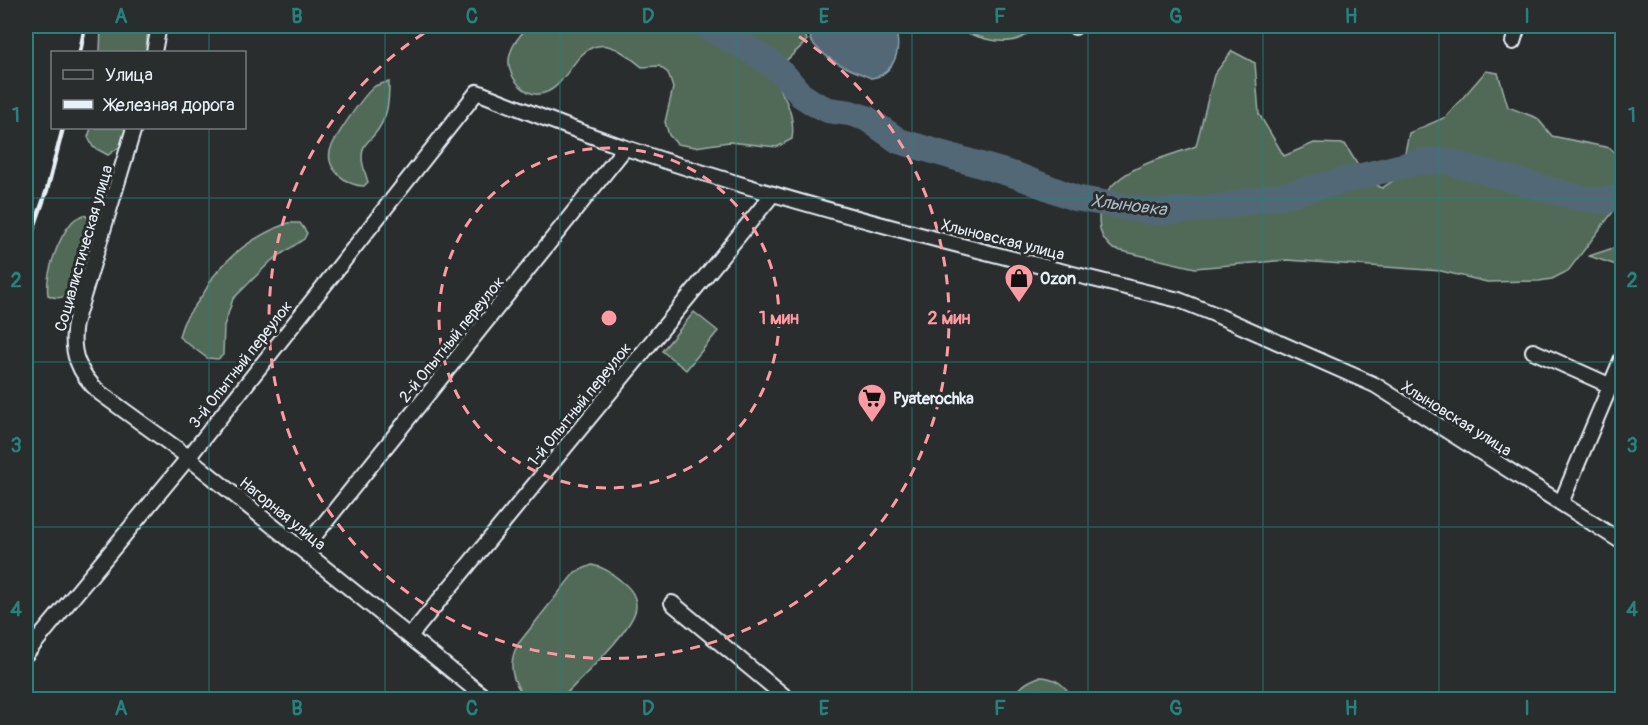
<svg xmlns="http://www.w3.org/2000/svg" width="1648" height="725" font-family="Pangolin,sans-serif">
  <rect width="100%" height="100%" fill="#2a2d2e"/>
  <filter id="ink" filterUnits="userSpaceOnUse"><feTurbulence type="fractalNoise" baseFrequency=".0167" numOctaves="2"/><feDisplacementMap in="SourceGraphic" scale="12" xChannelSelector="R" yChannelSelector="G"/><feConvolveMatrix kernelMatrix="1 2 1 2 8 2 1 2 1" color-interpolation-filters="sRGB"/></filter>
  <g filter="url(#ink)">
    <!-- green -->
    <g fill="#516b59" stroke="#9caea8" stroke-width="1.5">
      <path d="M 101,26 L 148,26 L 146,52 L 100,52 Z"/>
      <path d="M 529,26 L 794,26 L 805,34 L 807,40 C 798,52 781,61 777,76 C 775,85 784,95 787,103 C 792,115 794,126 792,139 L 777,147 L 729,142 L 695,147 L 677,144 L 669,135 L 665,122 L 673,88 L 668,73 L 659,66 L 642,67 C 631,58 614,43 598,46 C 572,50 566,92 539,94 C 531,95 524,90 519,85 C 499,64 512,42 529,26 Z"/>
      <path d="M 947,26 L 1036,26 C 1031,30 1026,35 1021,38 C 998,48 969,33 947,26 Z"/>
      <path d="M 1232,51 L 1255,63 L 1259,114 L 1284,156 L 1314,143 L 1345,144 L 1366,179 L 1382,188 L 1400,176 L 1409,133 L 1446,117 L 1486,71 L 1498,73 L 1508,107 L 1537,118 L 1552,136 L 1610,148 L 1622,160 L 1622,200 L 1568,271 L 1552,279 L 1539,281 L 1487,282 L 1441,271 L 1287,260 L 1195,268 L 1113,249 C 1102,239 1099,232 1099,217 C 1101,170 1162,159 1196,146 L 1214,75 Z"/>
      <path d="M 389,82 C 389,103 388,118 374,135 C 370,140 364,144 363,150 C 360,160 365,172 368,182 L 364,186 C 348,186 326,170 330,151 C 333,139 365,93 375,86 C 379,84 384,83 389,82 Z"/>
      <path d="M 91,128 L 125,128 L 126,131 L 122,145 L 108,155 L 93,147 L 88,137 Z"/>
      <path d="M 84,215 L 99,223 C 95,236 84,278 78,287 C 70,296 59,301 48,295 C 45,274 58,238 72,222 C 75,218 79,217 84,215 Z"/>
      <path d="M 288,223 L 300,223 L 307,233 L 304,239 L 271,261 L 233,299 L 224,326 L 223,355 L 218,359 L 207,358 L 179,337 C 184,316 190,314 201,297 C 206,291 209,283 213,277 C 232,252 259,234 288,223 Z"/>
      <path d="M 1622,245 L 1622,267 L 1589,256 Z"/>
      <path d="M 694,312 L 718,331 L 686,370 L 662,351 Z"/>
      <path d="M 592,565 C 604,567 610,572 620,580 C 629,587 636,594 636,606 C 637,627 577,682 561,699 L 527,699 C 512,683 507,664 518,644 L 575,572 Z"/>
      <path d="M 1039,677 C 1056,677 1065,685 1073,699 L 1014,699 C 1017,687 1028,681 1039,677 Z"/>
    </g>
    <!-- water -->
    <path fill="#536877" stroke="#8f9fab" stroke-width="1.5" d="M 828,26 L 892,26 C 905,43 895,76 871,78 C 845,67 829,63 810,40 L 811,36 Z"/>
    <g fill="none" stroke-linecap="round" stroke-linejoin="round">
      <!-- river -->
      <path stroke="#536877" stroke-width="26" d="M 704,26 L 747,48 L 772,64 L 786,77 L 801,95 L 815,104 L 828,110 L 850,113 L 866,118 L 899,141 L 1018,176 L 1075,198 L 1154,212 L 1189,210 L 1224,206 L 1293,193 L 1418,162 L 1446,161 L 1575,197 L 1603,201 L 1622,197"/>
      <!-- street casing -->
      <g stroke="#e8f1f8" stroke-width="18">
        <g id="street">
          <path d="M 1075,27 L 1076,26"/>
          <path d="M 1513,42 L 1518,26"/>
          <path d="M 154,52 L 159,26"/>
          <path d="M 134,128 L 75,323 C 70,352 78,373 100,393 L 180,451 L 488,700"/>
          <path d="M 1533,351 L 1611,386"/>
          <path d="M 1561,503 L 1622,358"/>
          <path d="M 303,550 L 625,148"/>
          <path d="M 672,603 L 789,700"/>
          <path d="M 410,636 L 773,194"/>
          <path d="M 26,654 L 188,458 L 477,92 C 526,111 576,131 626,148 C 808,209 994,255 1179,300 L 1214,314 L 1375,385 L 1622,542"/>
        </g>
      </g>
      <!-- street -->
      <use href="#street" stroke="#2a2d2e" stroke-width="14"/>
      <!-- rail -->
      <g stroke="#e8f1f8" stroke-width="4.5">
        <path d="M 80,52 L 85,26"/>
        <path d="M 26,250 L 47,190 L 63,128"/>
      </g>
    </g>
  </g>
  <!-- grid -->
  <path fill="none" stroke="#25827c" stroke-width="1.5" stroke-opacity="0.55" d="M 209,26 L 209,52M 385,26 L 385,700M 560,26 L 560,700M 736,26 L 736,700M 912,26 L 912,700M 1088,26 L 1088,700M 1263,26 L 1263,700M 1439,26 L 1439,700M 209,128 L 209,700M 26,198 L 1622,198M 26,362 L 1622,362M 26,527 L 1622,527"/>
  <!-- distance rings -->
  <g fill="none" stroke="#ff9aa2" stroke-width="3" stroke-dasharray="10 8">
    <circle cx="609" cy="318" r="170"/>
    <path d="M784 27A340 340 0 1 1 434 27"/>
  </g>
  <!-- icons -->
  <defs>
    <g id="shop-pin" transform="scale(1.5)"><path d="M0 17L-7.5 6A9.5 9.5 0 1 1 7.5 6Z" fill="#ff9aa2" stroke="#2a2d2e"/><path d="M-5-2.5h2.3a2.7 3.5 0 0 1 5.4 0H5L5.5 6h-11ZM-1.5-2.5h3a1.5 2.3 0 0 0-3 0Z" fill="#111"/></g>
    <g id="supermarket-pin" transform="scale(1.5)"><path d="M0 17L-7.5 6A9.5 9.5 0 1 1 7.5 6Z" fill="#ff9aa2" stroke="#2a2d2e"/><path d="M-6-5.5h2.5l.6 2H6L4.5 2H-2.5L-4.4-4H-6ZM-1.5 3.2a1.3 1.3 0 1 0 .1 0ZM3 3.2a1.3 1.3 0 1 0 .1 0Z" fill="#111"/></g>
  </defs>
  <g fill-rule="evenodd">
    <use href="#shop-pin" x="1019" y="278"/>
    <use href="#supermarket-pin" x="872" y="398"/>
  </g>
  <g text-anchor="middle" stroke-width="6" stroke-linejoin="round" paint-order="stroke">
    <!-- street labels -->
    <g font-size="16" fill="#e8f1f8" stroke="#2a2d2e">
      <text transform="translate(1003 239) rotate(14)" y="6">Хлыновская улица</text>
      <text transform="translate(83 248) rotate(-74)" y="6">Социалистическая улица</text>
      <text transform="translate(451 339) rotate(-51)" y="6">2-й Опытный переулок</text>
      <text transform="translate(240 364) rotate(-52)" y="6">3-й Опытный переулок</text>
      <text transform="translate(579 404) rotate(-51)" y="6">1-й Опытный переулок</text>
      <text transform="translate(1457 418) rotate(32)" y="6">Хлыновская улица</text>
      <text transform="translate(283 513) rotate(39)" y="6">Нагорная улица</text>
    </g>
    <!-- poi labels -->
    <g font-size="16" font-weight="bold" fill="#e8f1f8" stroke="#2a2d2e" text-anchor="start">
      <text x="1040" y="284">Ozon</text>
      <text x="893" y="404">Pyaterochka</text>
    </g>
    <!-- water labels -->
    <g font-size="18" font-style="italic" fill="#acbac4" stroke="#2a2d2e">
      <text transform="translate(1129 205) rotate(7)" y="6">Хлыновка</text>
    </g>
  </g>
  <circle cx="609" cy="318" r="9" fill="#ff9aa2" stroke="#2a2d2e" stroke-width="3"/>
  <g font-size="18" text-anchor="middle" font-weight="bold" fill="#ff9aa2" stroke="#2a2d2e" stroke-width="6" stroke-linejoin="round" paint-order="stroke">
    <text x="779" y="324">1 мин</text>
    <text x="949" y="324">2 мин</text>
  </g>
  <!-- margin -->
  <rect width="1648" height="725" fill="none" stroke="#2a2d2e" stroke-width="66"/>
  <!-- legend -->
  <rect x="51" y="51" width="195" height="78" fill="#2a2d2e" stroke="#767b7f" stroke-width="1.5"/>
  <rect x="63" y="70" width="30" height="9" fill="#2a2d2e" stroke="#767b7f" stroke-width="1.5"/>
  <text x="105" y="81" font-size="18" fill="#e8f1f8">Улица</text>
  <rect x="63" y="100" width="30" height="9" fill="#e8f1f8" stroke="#767b7f" stroke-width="1.5"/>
  <text x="105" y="111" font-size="18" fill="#e8f1f8">Железная дорога</text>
  <rect x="33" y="33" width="1582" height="659" fill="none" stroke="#25827c" stroke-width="2"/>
  <g font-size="20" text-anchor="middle" font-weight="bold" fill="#25827c">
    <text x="121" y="23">A</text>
    <text x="297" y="23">B</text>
    <text x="472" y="23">C</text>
    <text x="648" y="23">D</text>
    <text x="824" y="23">E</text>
    <text x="1000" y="23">F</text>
    <text x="1176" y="23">G</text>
    <text x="1351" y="23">H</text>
    <text x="1527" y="23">I</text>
    <text x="16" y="122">1</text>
    <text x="1632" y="122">1</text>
    <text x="16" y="287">2</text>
    <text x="1632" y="287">2</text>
    <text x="16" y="452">3</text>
    <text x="1632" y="452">3</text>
    <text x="16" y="616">4</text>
    <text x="1632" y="616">4</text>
    <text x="121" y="715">A</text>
    <text x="297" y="715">B</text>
    <text x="472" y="715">C</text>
    <text x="648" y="715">D</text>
    <text x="824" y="715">E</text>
    <text x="1000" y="715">F</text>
    <text x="1176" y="715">G</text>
    <text x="1351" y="715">H</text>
    <text x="1527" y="715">I</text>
  </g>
</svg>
